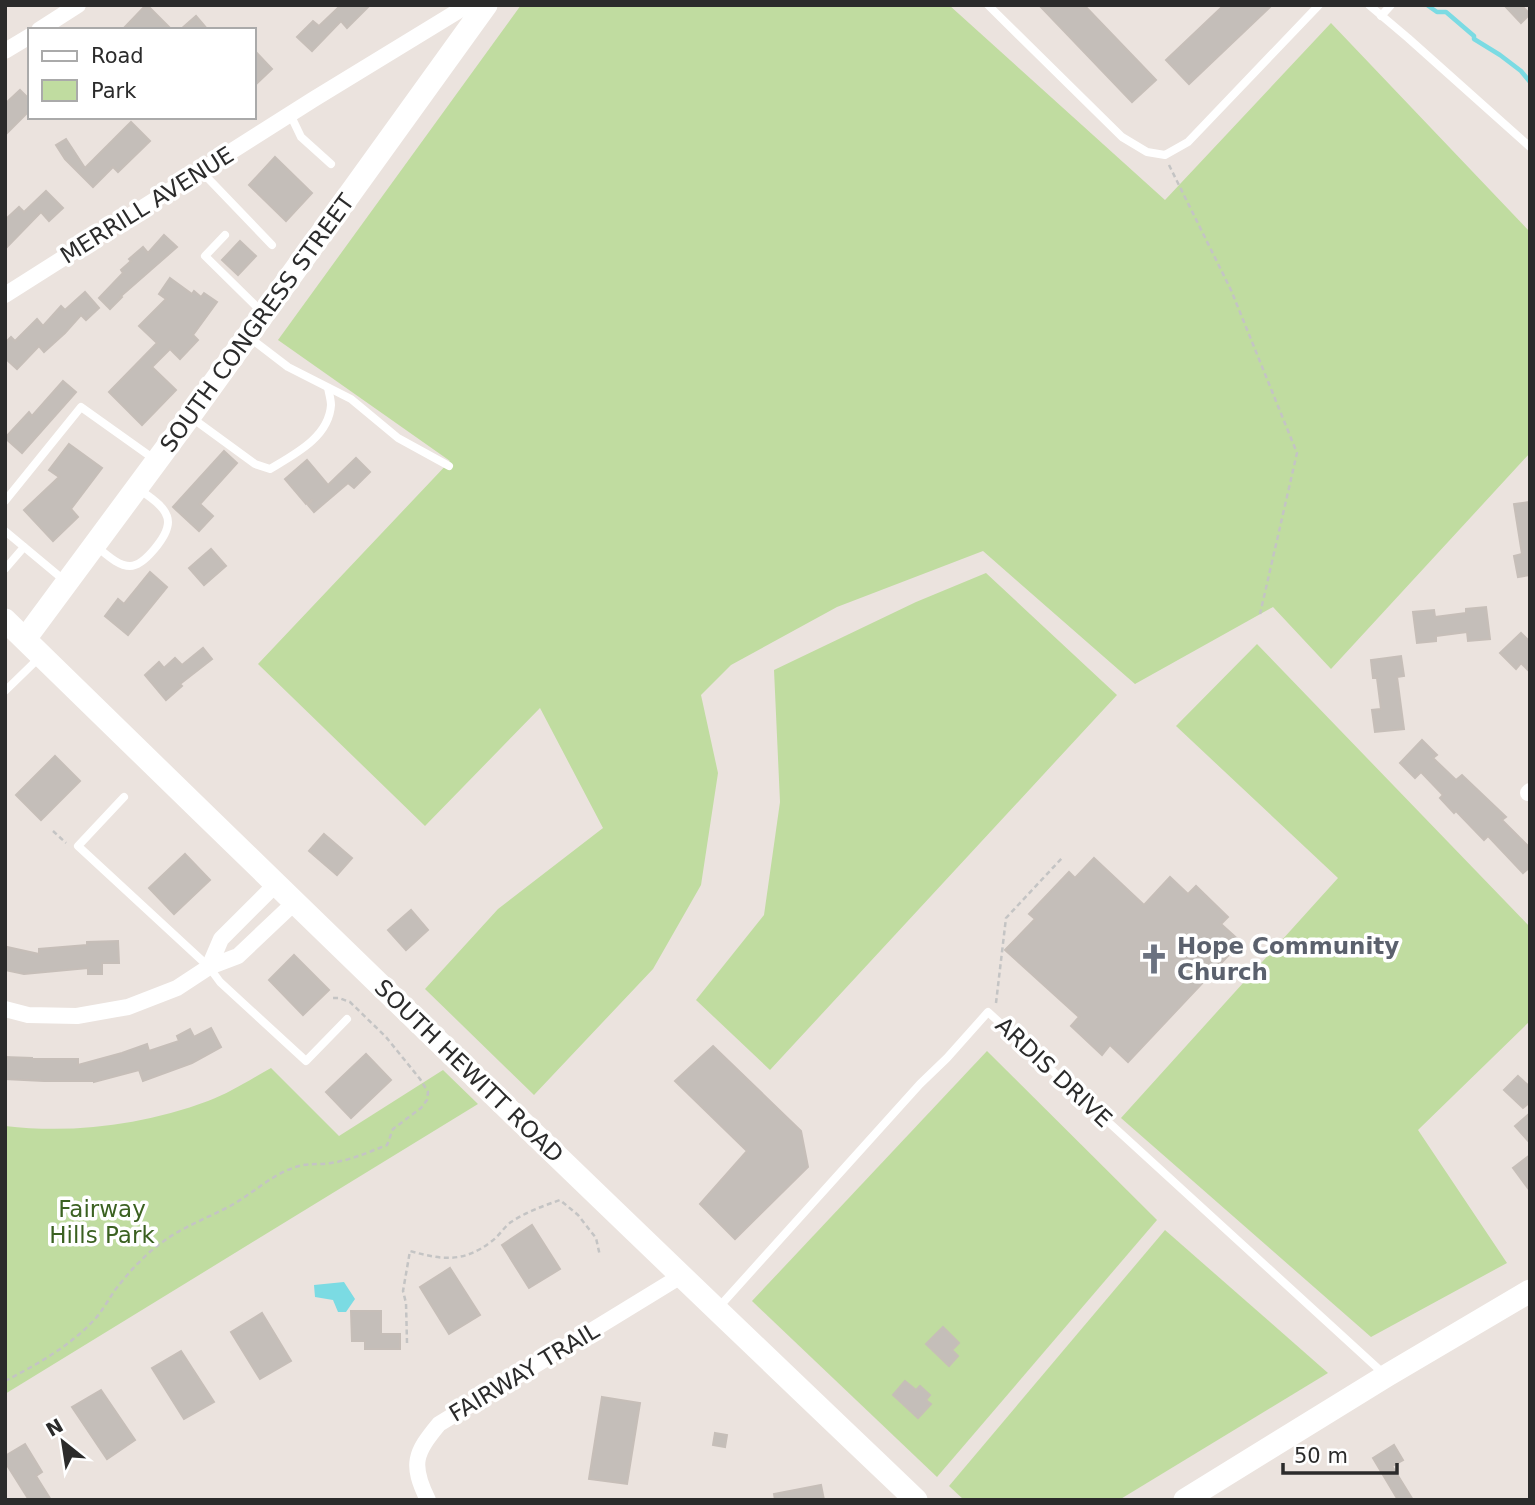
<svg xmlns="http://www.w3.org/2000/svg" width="1535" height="1505" font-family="'DejaVu Sans',sans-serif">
  <rect width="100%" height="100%" fill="#ebe3de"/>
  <!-- green -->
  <g fill="#c0dca0">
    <path d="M 521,5 L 949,5 L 1165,200 L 1331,23 L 1530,232 L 1530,453 L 1331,669 L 1273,607 L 1135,684 L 983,551 L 837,607 L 731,665 L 701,695 L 718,773 L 701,885 L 653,969 L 534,1095 L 425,989 L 498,909 L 603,828 L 540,708 L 425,826 L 258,664 L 450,461 L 278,340 Z"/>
    <path d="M 986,573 L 1117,695 L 770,1070 L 696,1000 L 764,915 L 780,802 L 774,670 L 916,602 Z"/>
    <path d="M 1257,644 L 1530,927 L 1530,1021 L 1418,1130 L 1507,1263 L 1371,1337 L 1121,1118 L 1338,878 L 1176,726 Z"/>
    <path d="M 987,1051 L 1157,1220 L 937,1477 L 752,1301 Z"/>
    <path d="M 271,1068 L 339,1136 L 443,1070 L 478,1104 L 5,1394 L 5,1126 C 73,1134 144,1125 208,1101 C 230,1093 251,1079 271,1068 Z"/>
    <path d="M 1165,1230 L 1328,1373 L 1119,1500 L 964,1500 L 949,1486 Z"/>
  </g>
  <!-- water -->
  <path fill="#7bdbe3" d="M 344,1282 L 355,1299 L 346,1312 L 338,1312 L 333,1300 L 315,1297 L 314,1285 Z"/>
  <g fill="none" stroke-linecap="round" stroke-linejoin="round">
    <!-- stream -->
    <path stroke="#7bdbe3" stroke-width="4.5" d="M 1427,5 L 1437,12 L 1446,12 L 1474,36 L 1474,39 L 1500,55 L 1521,71 L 1530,82"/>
  </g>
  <!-- building -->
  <g fill="#c4beb9" stroke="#c6beb8" stroke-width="2">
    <path d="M 146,5 L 147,5 L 172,30 L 122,30 Z"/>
    <path d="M 341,5 L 370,5 L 347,28 L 341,21 L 312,51 L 297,37 L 313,21 L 319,26 Z"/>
    <path d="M 1039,5 L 1084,5 L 1156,80 L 1132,102 Z"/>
    <path d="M 1224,5 L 1272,5 L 1189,84 L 1166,60 Z"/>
    <path d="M 1504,5 L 1521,5 L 1530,14 L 1521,23 Z"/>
    <path d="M 196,16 L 208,30 L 180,30 Z"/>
    <path d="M 254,50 L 272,69 L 254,86 Z"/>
    <path d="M 20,90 L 30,100 L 30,110 L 5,135 L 5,104 Z"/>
    <path d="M 131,122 L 150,141 L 118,172 L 113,167 L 93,187 L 65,159 L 56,145 L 66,139 L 85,168 Z"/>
    <path d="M 275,157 L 312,193 L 286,221 L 249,185 Z"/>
    <path d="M 46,191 L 63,208 L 49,221 L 41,212 L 5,249 L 5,220 L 19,207 L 24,212 Z"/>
    <path d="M 164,235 L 177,247 L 121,296 L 122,297 L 110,309 L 99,298 L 123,273 L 121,270 L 131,261 L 129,259 L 143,247 L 148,253 Z"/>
    <path d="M 240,241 L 256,256 L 238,275 L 222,260 Z"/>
    <path d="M 170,278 L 192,294 L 194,291 L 201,297 L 204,293 L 217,302 L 193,335 L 198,340 L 180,359 L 170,349 L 152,367 L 176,390 L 142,425 L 109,392 L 157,343 L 139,326 L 166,299 L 159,294 Z"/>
    <path d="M 85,292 L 99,308 L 86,320 L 81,315 L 65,333 L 44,352 L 39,346 L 17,369 L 5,358 L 5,343 L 11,337 L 15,341 L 37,319 L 43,326 L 61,306 L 65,310 Z"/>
    <path d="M 63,381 L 76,392 L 22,453 L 5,438 L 29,412 L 32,416 Z"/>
    <path d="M 69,444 L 102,468 L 71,509 L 78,517 L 53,541 L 24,510 L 59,477 L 49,470 Z"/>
    <path d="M 224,451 L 237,463 L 200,504 L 213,516 L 199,531 L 173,507 Z"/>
    <path d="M 356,458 L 370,472 L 354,488 L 348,483 L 314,512 L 308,505 L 313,499 L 306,504 L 285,479 L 307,460 L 328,485 Z"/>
    <path d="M 1530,502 L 1530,575 L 1518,577 L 1514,556 L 1522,554 L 1514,504 Z"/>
    <path d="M 211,549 L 226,566 L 204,585 L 189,568 Z"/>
    <path d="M 150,572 L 167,587 L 128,635 L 105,616 L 118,599 L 124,604 Z"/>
    <path d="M 1486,607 L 1490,639 L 1468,641 L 1467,632 L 1436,636 L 1436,641 L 1417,643 L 1413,612 L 1434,610 L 1435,617 L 1466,613 L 1466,609 Z"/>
    <path d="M 1521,633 L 1530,642 L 1530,672 L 1521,663 L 1516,669 L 1500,653 Z"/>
    <path d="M 203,648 L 212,659 L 180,684 L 182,686 L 166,700 L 145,675 L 159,662 L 164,668 L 175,658 L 182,665 Z"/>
    <path d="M 1401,656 L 1404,676 L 1397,677 L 1404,729 L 1375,732 L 1372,710 L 1381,709 L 1377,678 L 1373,678 L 1371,660 Z"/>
    <path d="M 1422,740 L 1437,755 L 1433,758 L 1456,780 L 1462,775 L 1506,817 L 1502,820 L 1530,848 L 1530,867 L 1523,873 L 1488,836 L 1484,840 L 1456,811 L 1454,813 L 1440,798 L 1443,795 L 1421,772 L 1415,778 L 1400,763 Z"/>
    <path d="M 55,756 L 80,781 L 41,820 L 16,795 Z"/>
    <path d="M 324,834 L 352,858 L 337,875 L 309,851 Z"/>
    <path d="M 185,854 L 210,880 L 174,914 L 149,888 Z"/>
    <path d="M 1094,858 L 1144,905 L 1170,877 L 1188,894 L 1196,886 L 1228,917 L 1221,924 L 1241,942 L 1128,1062 L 1110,1045 L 1102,1055 L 1071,1026 L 1079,1017 L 1005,950 L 1035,919 L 1029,914 L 1069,872 L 1075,878 Z"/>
    <path d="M 411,910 L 428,930 L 406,950 L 388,930 Z"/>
    <path d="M 118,941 L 119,963 L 102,963 L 102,974 L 88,974 L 88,968 L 24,974 L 5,970 L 5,955 L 7,947 L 39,954 L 39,949 L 87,945 L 87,942 Z"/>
    <path d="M 294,955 L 329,990 L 303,1015 L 269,980 Z"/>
    <path d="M 211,1028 L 221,1047 L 192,1063 L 143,1081 L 139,1070 L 94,1082 L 94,1081 L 44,1081 L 5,1079 L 5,1057 L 32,1058 L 32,1059 L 78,1059 L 78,1065 L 122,1053 L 147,1044 L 149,1051 L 179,1041 L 177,1036 L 190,1029 L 194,1037 Z"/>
    <path d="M 713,1046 L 801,1131 L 808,1167 L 735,1239 L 700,1204 L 747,1151 L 675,1081 Z"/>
    <path d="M 366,1054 L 391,1080 L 351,1118 L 326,1092 Z"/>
    <path d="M 1518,1076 L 1530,1087 L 1530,1102 L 1523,1108 L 1504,1090 Z"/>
    <path d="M 1530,1113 L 1530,1143 L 1515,1126 Z"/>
    <path d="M 1530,1155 L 1530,1191 L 1513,1168 Z"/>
    <path d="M 532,1225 L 560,1269 L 529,1288 L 502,1245 Z"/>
    <path d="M 450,1268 L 480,1315 L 449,1334 L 420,1287 Z"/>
    <path d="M 351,1311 L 381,1311 L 381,1334 L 400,1334 L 400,1349 L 365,1349 L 365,1341 L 352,1341 Z"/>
    <path d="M 262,1313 L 291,1361 L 260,1379 L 231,1332 Z"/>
    <path d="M 943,1327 L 959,1343 L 952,1350 L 958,1356 L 949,1366 L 926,1344 Z"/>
    <path d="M 181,1351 L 214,1402 L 184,1419 L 152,1368 Z"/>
    <path d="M 905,1381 L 916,1390 L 920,1386 L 930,1395 L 926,1400 L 931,1404 L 918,1418 L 893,1395 Z"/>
    <path d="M 101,1390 L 135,1440 L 107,1459 L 72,1407 Z"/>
    <path d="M 602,1397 L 640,1403 L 627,1484 L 589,1479 Z"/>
    <path d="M 715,1433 L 727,1435 L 725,1447 L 713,1445 Z"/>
    <path d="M 25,1444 L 42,1472 L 36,1476 L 51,1500 L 29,1500 L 5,1462 L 5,1456 Z"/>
    <path d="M 1394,1445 L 1403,1460 L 1392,1466 L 1413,1500 L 1398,1500 L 1373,1458 Z"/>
    <path d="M 821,1485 L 824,1500 L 775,1500 L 774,1494 Z"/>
  </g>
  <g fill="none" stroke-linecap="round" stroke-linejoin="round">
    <!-- path -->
    <g stroke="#c4c4c4" stroke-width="2.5" stroke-dasharray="5 3.5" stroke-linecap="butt">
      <path d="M 1169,165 L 1231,290 L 1297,453 L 1260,614"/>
      <path d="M 53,831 L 66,843"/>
      <path d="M 996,1003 L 1006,918 L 1062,858"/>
      <path d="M 407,1343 L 406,1303 L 403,1291 L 410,1251 C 442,1260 464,1263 492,1241 C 499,1236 504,1227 511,1222 C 526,1212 543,1206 560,1200 L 578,1215 L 596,1238 L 600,1256"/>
      <path d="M 5,1381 C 36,1365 70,1346 93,1321 C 102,1312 108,1300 115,1290 C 129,1272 145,1254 164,1241 C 184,1226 208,1218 230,1206 C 254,1193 273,1173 299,1166 C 310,1163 320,1165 331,1163 C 351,1160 369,1152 387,1145 L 393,1129 L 421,1108 L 427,1100 L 428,1092 L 420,1079 L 386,1037 L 350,1002 L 339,998 L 333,998"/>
    </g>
    <!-- lane -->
    <g stroke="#fff" stroke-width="8">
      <path d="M 988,5 L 1122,137 L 1147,152 L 1165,155 L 1188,142 L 1319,5"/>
      <path d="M 1369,5 L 1408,38 L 1530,147"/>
      <path d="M 1381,16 L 1391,5"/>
      <path d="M 290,114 L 301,137 L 331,164"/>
      <path d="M 201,171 L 272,245"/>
      <path d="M 225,235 L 205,256 L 262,312"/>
      <path d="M 250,338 L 288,367 L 351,399 L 398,438 L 449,466"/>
      <path d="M 192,418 L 255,464 L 270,469 C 295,454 329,437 331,405 C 331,400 329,393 328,388"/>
      <path d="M 5,501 L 81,407 L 154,459"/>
      <path d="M 5,531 L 65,581"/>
      <path d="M 97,547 C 106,554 118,566 130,566 C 144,566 168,536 168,522 C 168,508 150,497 140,490"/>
      <path d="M 5,569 L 24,547"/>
      <path d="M 5,691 L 41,656"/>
      <path d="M 124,797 L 78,846 L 209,967 L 220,982 L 306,1061 L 347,1019"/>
      <path d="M 719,1307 L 920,1084 L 947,1058 L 988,1012 L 1384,1374"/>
    </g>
    <!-- street -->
    <g stroke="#fff" stroke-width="16">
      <path d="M 39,30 L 78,5"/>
      <path d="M 5,51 L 30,36"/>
      <path d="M 5,295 L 314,99 L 468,5"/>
      <path d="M 1528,793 L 1530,791"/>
      <path d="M 209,967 L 221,939 L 275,885"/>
      <path d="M 5,1009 L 28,1015 L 77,1016 L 128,1007 L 177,988 L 209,967 L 238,956 L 294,903"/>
      <path d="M 428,1500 C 410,1464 415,1453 439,1424 L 681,1276"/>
    </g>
    <!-- secondary -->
    <g stroke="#fff" stroke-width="23">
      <path d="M 5,620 C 307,915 610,1209 916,1500"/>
      <path d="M 25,639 L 190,416 L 486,5"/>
      <path d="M 1185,1500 L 1386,1376 L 1530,1291"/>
    </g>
  </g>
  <!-- icons -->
  <defs>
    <g id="church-bare" transform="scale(2.415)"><path d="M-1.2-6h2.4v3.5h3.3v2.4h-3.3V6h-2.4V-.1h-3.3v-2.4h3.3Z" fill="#6b7280" stroke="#fff" stroke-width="2.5" paint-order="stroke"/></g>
  </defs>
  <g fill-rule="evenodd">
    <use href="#church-bare" x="1154" y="959"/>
  </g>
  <g text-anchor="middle" stroke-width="7" stroke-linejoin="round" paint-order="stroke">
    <!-- street labels -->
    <g font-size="23" fill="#2b2b2b" stroke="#fff">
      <text transform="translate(147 205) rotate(-32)" y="8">MERRILL AVENUE</text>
      <text transform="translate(257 323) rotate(-54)" y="8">SOUTH CONGRESS STREET</text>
      <text transform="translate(469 1071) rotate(44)" y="8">SOUTH HEWITT ROAD</text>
      <text transform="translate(1054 1072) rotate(43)" y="8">ARDIS DRIVE</text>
      <text transform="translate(524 1372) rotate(-31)" y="8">FAIRWAY TRAIL</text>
    </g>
    <!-- worship labels -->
    <g font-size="23" font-weight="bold" fill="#5b616d" stroke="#fff" text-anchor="start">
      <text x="1177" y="954">Hope Community<tspan x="1177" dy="26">Church</tspan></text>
    </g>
    <!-- park labels -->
    <g font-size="23" fill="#3b6121" stroke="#fff">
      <text x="102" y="1217">Fairway<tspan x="102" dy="26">Hills Park</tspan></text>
    </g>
  </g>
  <!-- border -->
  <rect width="1535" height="1505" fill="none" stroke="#2b2b2b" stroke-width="14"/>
  <!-- legend -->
  <rect x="28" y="28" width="228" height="91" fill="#ffffff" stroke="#aaaaaa" stroke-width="2"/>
  <rect x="42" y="51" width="35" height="10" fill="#ffffff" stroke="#aaaaaa" stroke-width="2"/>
  <text x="91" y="63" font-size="21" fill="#2b2b2b">Road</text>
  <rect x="42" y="80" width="35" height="21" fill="#c0dca0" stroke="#aaaaaa" stroke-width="2"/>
  <text x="91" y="98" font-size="21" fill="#2b2b2b">Park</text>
  <!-- north arrow -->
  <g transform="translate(63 1442) rotate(330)" stroke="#ffffff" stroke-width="5" paint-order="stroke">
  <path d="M0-5L12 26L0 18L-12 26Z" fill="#2b2b2b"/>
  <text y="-10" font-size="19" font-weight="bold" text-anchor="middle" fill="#2b2b2b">N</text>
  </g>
  <!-- scale -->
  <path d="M1283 1463v10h114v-10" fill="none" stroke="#2b2b2b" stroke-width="3.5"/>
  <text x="1294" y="1463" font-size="21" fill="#2b2b2b" stroke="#ffffff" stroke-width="5" paint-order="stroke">50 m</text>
</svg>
